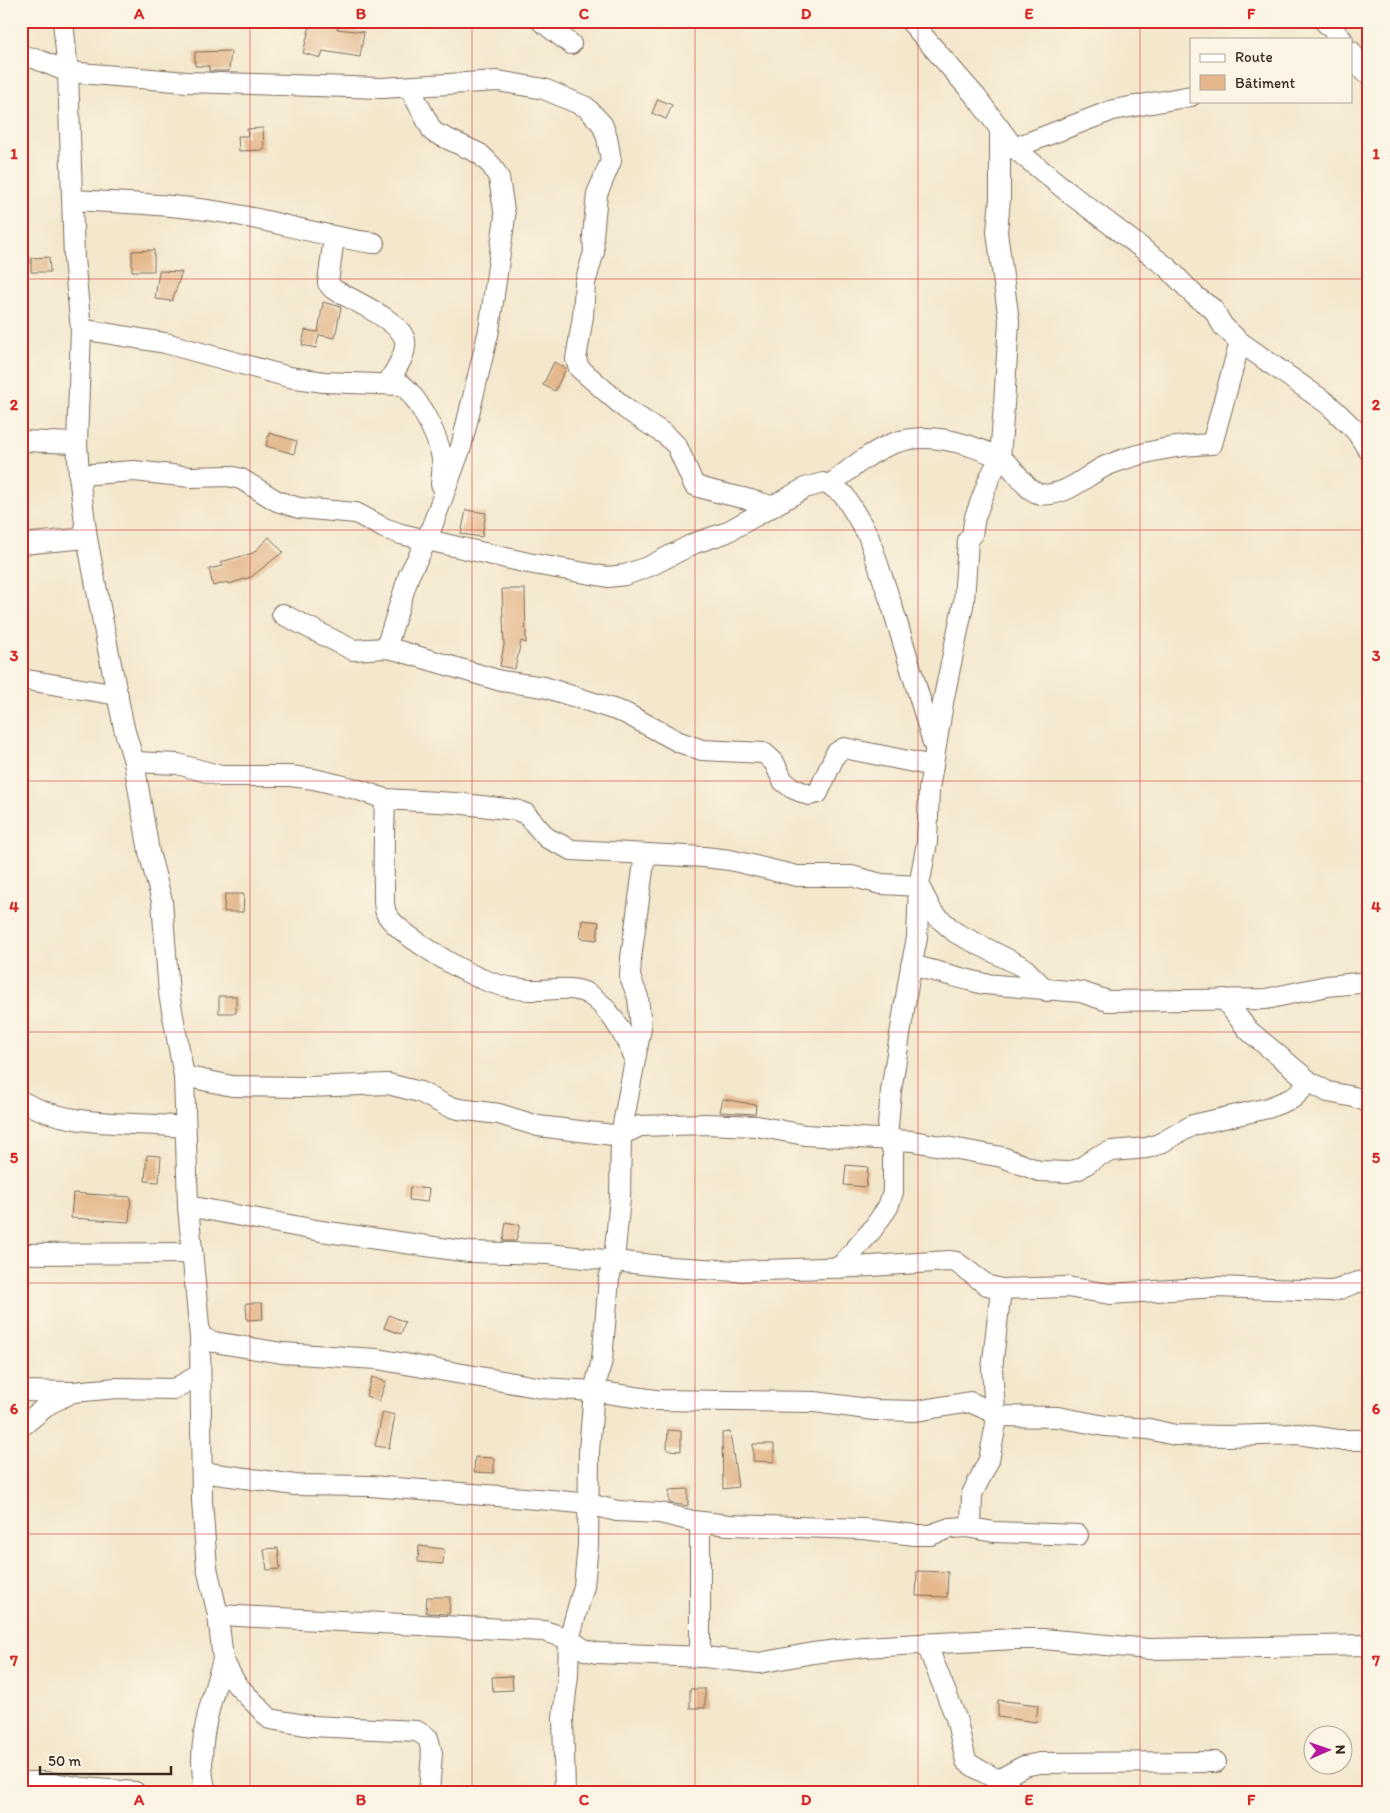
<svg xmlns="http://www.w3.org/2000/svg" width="1390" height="1813" font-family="Itim,sans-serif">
  <rect width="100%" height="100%" fill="#fcf5e5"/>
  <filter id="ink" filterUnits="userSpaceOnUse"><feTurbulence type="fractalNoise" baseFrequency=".02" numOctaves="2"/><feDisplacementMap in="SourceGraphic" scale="10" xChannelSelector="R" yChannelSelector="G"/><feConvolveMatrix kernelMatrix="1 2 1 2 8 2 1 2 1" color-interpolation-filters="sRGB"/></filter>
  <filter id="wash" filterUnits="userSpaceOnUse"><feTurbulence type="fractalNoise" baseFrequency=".0096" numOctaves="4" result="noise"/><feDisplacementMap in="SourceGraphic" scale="20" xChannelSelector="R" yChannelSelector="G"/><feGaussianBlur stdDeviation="1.12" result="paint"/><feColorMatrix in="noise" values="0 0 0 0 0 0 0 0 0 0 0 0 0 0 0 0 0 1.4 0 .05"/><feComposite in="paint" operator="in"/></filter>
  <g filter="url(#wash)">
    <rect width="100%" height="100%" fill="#f3e7cc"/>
    <g id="blocks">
      <!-- building -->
      <g fill="#e4b88c">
        <path d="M 311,21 L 338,27 L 337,29 L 364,32 L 360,57 L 323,51 L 321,58 L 303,53 Z"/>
        <path d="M 231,51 L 229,71 L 209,71 L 209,66 L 195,66 L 195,52 Z"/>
        <path d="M 658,99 L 672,105 L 666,119 L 652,113 Z"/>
        <path d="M 263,128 L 264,150 L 239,151 L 238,136 L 248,136 L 247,129 Z"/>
        <path d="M 154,250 L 154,271 L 132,271 L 132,251 Z"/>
        <path d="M 49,257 L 50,272 L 31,272 L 31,258 Z"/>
        <path d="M 159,271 L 182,272 L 172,301 L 155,299 Z"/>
        <path d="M 323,302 L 341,307 L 335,338 L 319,335 L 316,348 L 302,345 L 305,330 L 318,332 Z"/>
        <path d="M 554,362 L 566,368 L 555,391 L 543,385 Z"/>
        <path d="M 269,433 L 297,441 L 294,454 L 266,446 Z"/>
        <path d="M 466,510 L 486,513 L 482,537 L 461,534 Z"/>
        <path d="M 269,537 L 283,552 L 251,577 L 229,584 L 228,582 L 213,586 L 209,569 L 223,566 L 221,562 L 253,553 Z"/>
        <path d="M 502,589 L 525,589 L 526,643 L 521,641 L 515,669 L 500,666 L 504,645 Z"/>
        <path d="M 225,894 L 244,894 L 243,912 L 224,912 Z"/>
        <path d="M 582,920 L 599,922 L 597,940 L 580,938 Z"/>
        <rect x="219" y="996" width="17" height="17"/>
        <path d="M 723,1099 L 756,1105 L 755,1114 L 720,1112 Z"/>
        <path d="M 147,1155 L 161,1156 L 159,1182 L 145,1181 Z"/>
        <path d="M 846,1165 L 868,1167 L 866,1187 L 844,1185 Z"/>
        <path d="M 410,1187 L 429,1189 L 427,1202 L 409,1200 Z"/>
        <path d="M 73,1193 L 131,1197 L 129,1222 L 71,1218 Z"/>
        <path d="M 506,1222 L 520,1225 L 516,1241 L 503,1241 Z"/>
        <path d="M 246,1303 L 262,1303 L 263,1319 L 247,1320 Z"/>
        <path d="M 389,1315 L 405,1322 L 401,1334 L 384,1328 Z"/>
        <path d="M 372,1377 L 386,1382 L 379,1401 L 366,1396 Z"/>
        <path d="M 383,1412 L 395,1415 L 389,1448 L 375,1446 Z"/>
        <path d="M 668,1430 L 681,1431 L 681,1451 L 667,1450 Z"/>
        <path d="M 730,1432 L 738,1487 L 723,1489 L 722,1433 Z"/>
        <path d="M 753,1444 L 774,1444 L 774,1462 L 753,1461 Z"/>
        <path d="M 475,1457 L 494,1458 L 494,1473 L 474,1472 Z"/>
        <path d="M 688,1489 L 688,1506 L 669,1503 L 669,1490 Z"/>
        <path d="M 419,1546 L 444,1549 L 443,1564 L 418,1562 Z"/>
        <path d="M 278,1548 L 280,1569 L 267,1570 L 264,1549 Z"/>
        <path d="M 917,1571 L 948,1572 L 947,1597 L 916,1596 Z"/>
        <path d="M 427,1597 L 450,1597 L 449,1614 L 426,1613 Z"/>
        <path d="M 512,1676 L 513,1690 L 493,1691 L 492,1677 Z"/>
        <rect x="690" y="1689" width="15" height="19"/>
        <path d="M 998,1700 L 1038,1705 L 1036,1722 L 998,1717 Z"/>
      </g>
    </g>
  </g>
  <g filter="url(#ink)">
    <use href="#blocks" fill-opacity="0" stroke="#7b6c5b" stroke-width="1"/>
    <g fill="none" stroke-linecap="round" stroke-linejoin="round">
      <!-- minor casing -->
      <g stroke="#7b6c5b" stroke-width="22">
        <g id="minor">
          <path d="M 63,21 L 68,72 L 74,259 L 81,329 L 77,443 L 79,475 L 87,538 L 108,649 L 124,728 L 134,762 L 149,852 L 162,901 L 169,994 L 184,1076 L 188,1206 L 200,1337 L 202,1501 L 207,1568 L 218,1615 L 223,1660 L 236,1684 L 270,1719 L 311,1726 L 417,1731 L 428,1738 L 432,1753 L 429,1792"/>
          <path d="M 541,21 L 571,44"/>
          <path d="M 910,21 L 977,98 L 1014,148 L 1073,196 L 1168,268 L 1195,296 L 1213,309 L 1223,326 L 1240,342 L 1328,404 L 1356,431 L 1369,451"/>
          <path d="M 1324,21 L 1342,39"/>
          <path d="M 1351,51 L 1364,72 L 1369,74"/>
          <path d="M 21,56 L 34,58 L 68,72 L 187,82 L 382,88 L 498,81 L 544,89 L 586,107 L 602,124 L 607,137 L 611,161 L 597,194 L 593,236 L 594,252 L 585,283 L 583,316 L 576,359 L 579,368 L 626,409 L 666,435 L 677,446 L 694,485 C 719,495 746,496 772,507"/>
          <path d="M 1014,148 L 1113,110 L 1191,96"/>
          <path d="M 73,200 C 129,203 188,205 243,216 C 287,225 329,237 374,243"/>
          <path d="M 334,237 L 328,283 L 333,289 C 350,299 402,321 405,341 C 407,355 394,372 387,384"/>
          <path d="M 81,329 L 165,343 L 289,377 L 324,382 L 402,385 C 418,397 440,440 442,460 C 443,468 442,476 441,484"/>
          <path d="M 21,441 L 77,443"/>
          <path d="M 79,475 L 134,471 L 191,477 L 229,476 L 241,479 L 277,501 L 299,508 L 356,513 L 384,528 L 401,534 L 528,563 L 608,577 L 625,575 L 650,566 L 695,543 L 725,533 L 805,488 L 823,483 L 830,485 L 844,495 L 868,535 L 893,609 L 934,746"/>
          <path d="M 830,485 C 877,447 904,426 967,445 C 982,450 999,455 1010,466 C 1022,479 1030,498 1051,494 C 1073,491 1089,473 1108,465 C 1141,452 1177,445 1212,444 L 1240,342"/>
          <path d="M 21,544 L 87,538"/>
          <path d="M 282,614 L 353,650 L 386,648 L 396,650 L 501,681 L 544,687 L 591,702 L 625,713 L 679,742 L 702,750 L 764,753 L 774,762 L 783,781 L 792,788 L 809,795 L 818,793 L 836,753 L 844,748 L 933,766"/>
          <path d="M 386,648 L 409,575 L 427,540 L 461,447 L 489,330 L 505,217 L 499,178 L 492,166 L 480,154 L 433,132 L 409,87"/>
          <path d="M 21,679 L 118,695"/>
          <path d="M 134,762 L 178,764 L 221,776 L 290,776 L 314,779 L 356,789 L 385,799 L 455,803 L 516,810 L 526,814 L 547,838 L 572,850 L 704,857 L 730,860 L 797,876 L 851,876 L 881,884 L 919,886 L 933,913 L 956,933 L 1023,967 L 1047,991"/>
          <path d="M 385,799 C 384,829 383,857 384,887 C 384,895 383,905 386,913 C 395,932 461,971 482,979 C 496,985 515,989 530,990 C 549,991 573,984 590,995 C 610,1008 624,1035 634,1056"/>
          <path d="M 911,965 L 984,984 L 1081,992 L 1108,1001 L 1266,999 L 1327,986 L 1369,982"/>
          <path d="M 1224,999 L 1248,1030 L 1310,1082 L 1328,1092 L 1354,1097 L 1369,1102"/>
          <path d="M 184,1076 L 232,1086 L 307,1087 L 388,1084 L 420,1092 L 447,1106 L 459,1109 L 499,1114 L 538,1126 L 613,1135 L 621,1135 L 640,1126 L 704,1124 L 757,1126 L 805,1135 L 913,1141 L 1002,1157 L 1039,1171 L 1067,1172 L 1079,1169 L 1098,1156 L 1112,1151 L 1147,1148 L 1159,1144 L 1193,1125 L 1268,1108 L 1293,1098 L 1310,1082"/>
          <path d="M 21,1101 C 71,1129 131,1121 185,1127"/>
          <path d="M 188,1206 L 321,1231 L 469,1252 L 548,1254 L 671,1267 L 736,1271 L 855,1267 L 949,1261 L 956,1262 L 987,1285 L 1001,1289 L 1067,1287 L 1110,1294 L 1216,1287 L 1330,1291 C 1344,1290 1355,1279 1369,1282"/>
          <path d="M 21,1254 L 192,1253"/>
          <path d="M 839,1268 L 872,1230 L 888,1207 L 893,1192 L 893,1150 L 887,1137 L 891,1091 L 910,972 L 917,938 L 919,886 L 927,842 L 929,789 L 944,697 L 964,601 L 968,540 L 972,535 L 975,517 L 989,479 L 1000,458 L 1004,405 L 1009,321 L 997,232 L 1000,199 L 1000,129"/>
          <path d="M 200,1337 L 214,1342 L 282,1353 L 377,1359 L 542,1388 L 594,1391 L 655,1400 L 815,1402 L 875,1410 L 916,1411 L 970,1402 L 1001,1416 L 1058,1417 L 1105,1426 L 1149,1429 L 1175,1435 L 1227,1436 L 1298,1434 L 1338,1440 L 1369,1440"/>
          <path d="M 21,1391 L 73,1392 L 117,1388 L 174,1389 L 199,1375"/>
          <path d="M 21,1427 L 49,1404 L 69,1394"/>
          <path d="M 202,1472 L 295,1485 L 370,1486 L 550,1500 L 589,1504 L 617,1511 L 660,1513 L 693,1521 L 729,1525 L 863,1529 L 915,1535 L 930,1535 L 950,1528 L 966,1527 L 994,1532 L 1078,1535"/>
          <path d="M 700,1522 L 700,1657"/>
          <path d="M 971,1527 L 972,1494 L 989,1460 L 996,1424 L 992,1369 L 1001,1289"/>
          <path d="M 218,1615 L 544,1631 L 569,1639 L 585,1650 L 597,1653 L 704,1657 L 759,1663 L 813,1653 L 864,1647 L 1015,1639 L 1043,1639 L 1148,1649 L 1369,1645"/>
          <path d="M 926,1643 L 956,1718 L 966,1761 C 981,1774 1000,1777 1015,1792"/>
          <path d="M 1000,1779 L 1024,1766 L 1040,1763 L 1216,1762"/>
          <path d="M 21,1782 L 48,1782 L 84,1788 L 135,1792"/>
          <path d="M 206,1792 C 194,1749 211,1701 223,1660"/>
          <path d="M 565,1792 L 563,1717 L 568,1675 L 569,1639 L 584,1586 L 588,1545 L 589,1451 L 594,1391 L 602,1360 L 609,1279 L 614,1260 L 620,1198 L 621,1135 L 641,1028 L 638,997 L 630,977 L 631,958 L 645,855"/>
        </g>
      </g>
      <!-- minor -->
      <use href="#minor" stroke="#fff" stroke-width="20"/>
    </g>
  </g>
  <!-- grid -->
  <path fill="none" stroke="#d62828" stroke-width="1" stroke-opacity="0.55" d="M 250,21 L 250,1792M 472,21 L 472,1792M 695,21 L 695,1792M 918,21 L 918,1792M 1140,21 L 1140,1792M 21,279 L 1369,279M 21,530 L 1369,530M 21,781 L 1369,781M 21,1032 L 1369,1032M 21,1283 L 1369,1283M 21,1534 L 1369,1534"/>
  <!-- margin -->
  <rect width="1390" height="1813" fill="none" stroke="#fcf5e5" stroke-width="55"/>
  <!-- legend -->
  <rect x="1190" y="38" width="162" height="65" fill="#fcf5e5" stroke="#afa495"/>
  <rect x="1200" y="54" width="25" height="8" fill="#ffffff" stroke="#afa495"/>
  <text x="1235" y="62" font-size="15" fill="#3b2a1e">Route</text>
  <rect x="1200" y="75" width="25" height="15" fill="#e4b88c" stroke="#afa495"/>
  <text x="1235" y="88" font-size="15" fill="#3b2a1e">Bâtiment</text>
  <!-- north arrow -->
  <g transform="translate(1328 1750) rotate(88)"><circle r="24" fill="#fcf5e5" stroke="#afa495"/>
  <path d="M0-4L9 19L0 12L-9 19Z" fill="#b5179e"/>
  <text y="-8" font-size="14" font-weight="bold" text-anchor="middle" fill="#3b2a1e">N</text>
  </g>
  <!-- scale -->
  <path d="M40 1766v8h131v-8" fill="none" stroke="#3b2a1e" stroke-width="2.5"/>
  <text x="48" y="1766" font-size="15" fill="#3b2a1e" stroke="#fcf5e5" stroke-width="4" paint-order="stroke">50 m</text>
  <rect x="28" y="28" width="1334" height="1758" fill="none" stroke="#d62828" stroke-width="2"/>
  <g font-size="16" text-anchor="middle" font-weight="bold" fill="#d62828">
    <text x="139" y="19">A</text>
    <text x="361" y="19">B</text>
    <text x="584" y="19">C</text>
    <text x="806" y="19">D</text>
    <text x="1029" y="19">E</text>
    <text x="1251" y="19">F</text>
    <text x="14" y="159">1</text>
    <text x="1376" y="159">1</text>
    <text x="14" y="410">2</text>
    <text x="1376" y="410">2</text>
    <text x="14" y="661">3</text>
    <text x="1376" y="661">3</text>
    <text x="14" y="912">4</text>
    <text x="1376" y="912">4</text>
    <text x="14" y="1163">5</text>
    <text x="1376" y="1163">5</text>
    <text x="14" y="1414">6</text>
    <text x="1376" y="1414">6</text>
    <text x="14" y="1666">7</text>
    <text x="1376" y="1666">7</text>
    <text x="139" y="1805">A</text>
    <text x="361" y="1805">B</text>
    <text x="584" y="1805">C</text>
    <text x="806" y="1805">D</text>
    <text x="1029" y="1805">E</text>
    <text x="1251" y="1805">F</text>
  </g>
</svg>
